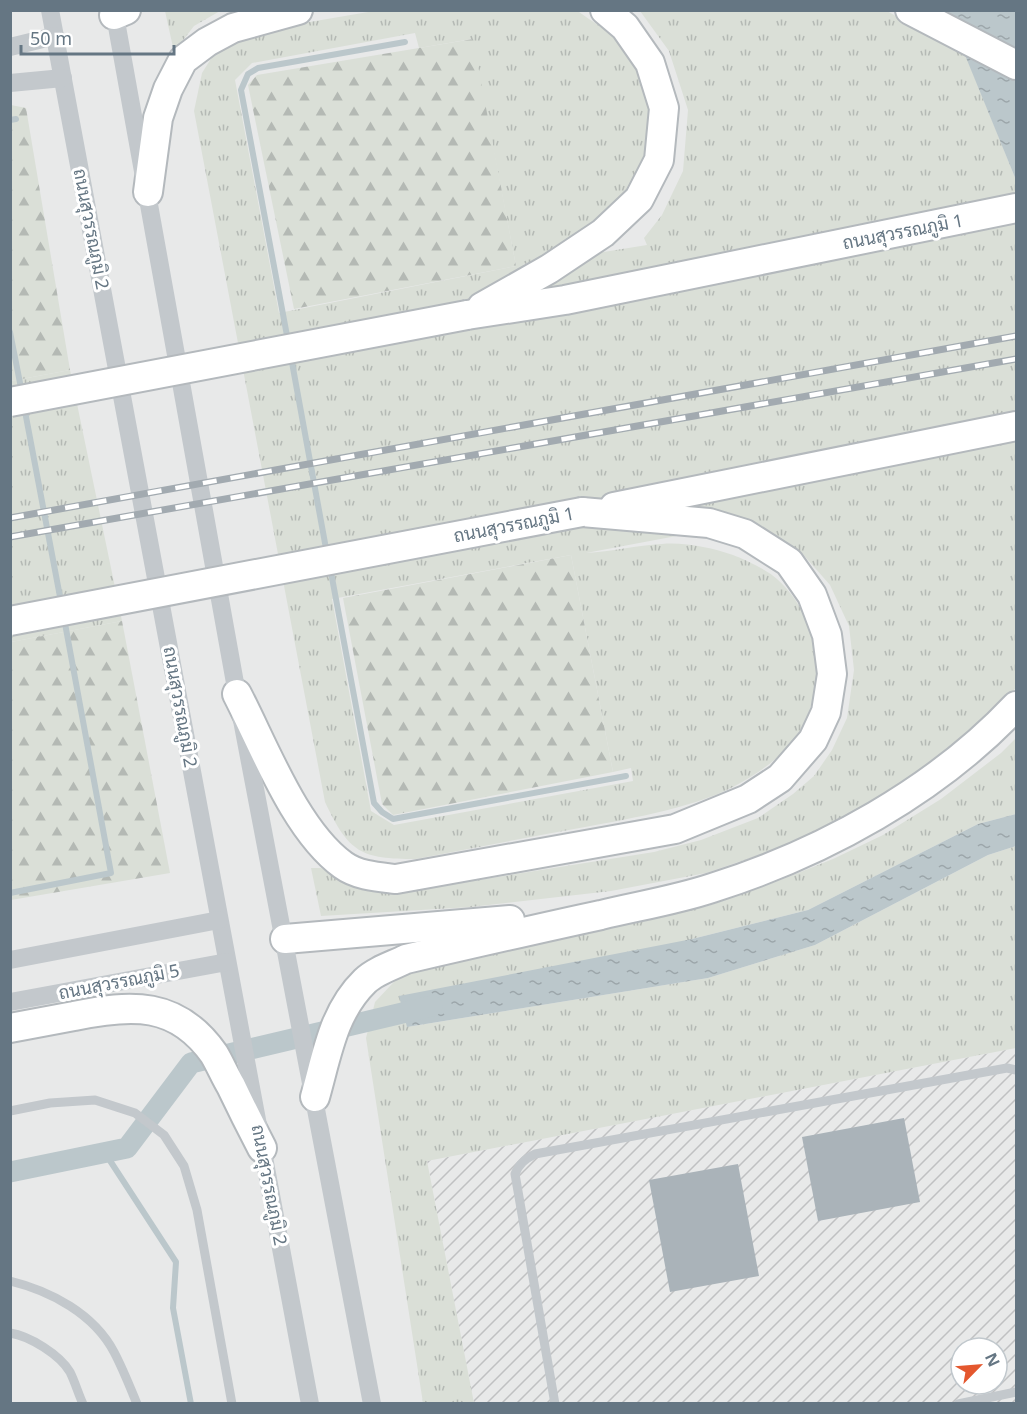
<svg xmlns="http://www.w3.org/2000/svg" width="1027" height="1414" font-family="'Noto Sans',Sarabun,sans-serif">
  <defs>
    <pattern id="industrial-furrows" width="10" height="10" patternUnits="userSpaceOnUse" patternTransform="scale(1.5)"><rect width="10" height="10" fill="#e8e9e9"/><path d="M-1 1l2-2M0 10L10 0M9 11l2-2" fill="none" stroke="#c0c1c2"/></pattern>
    <pattern id="grass-tufts" width="24" height="20" patternUnits="userSpaceOnUse" patternTransform="scale(1.5)"><rect width="24" height="20" fill="#dadfd7"/><path d="M3 7l-1-3M5 7V3M7 7l1-3M15 17l-1-3M17 17v-4M19 17l1-3" fill="none" stroke="#b4b9b4"/></pattern>
    <pattern id="forest-firs" width="22" height="20" patternUnits="userSpaceOnUse" patternTransform="scale(1.5)"><rect width="22" height="20" fill="#dadfd7"/><path d="M5 1l3.5 6h-7zM16 11l3.5 6h-7z" fill="#b4b9b4"/></pattern>
    <pattern id="water-ripples" width="26" height="14" patternUnits="userSpaceOnUse" patternTransform="scale(1.5)"><rect width="26" height="14" fill="#bbc7cb"/><path d="M2 4q2-2 4 0t4 0M15 11q2-2 4 0t4 0" fill="none" stroke="#9ca6aa"/></pattern>
  </defs>
  <rect width="100%" height="100%" fill="#fafaf8"/>
  <!-- built -->
  <path fill="#e8e9e9" fill-rule="evenodd" d="M 10,11 L 1016,11 L 1016,1403 L 11,1403 ZM 961,1348 L 997,1348 L 997,1384 L 961,1384 Z"/>
  <!-- industrial -->
  <path fill="url(#industrial-furrows)" fill-rule="evenodd" d="M 1016,1048 L 1016,1403 L 474,1403 L 427,1161 ZM 961,1348 L 997,1348 L 997,1384 L 961,1384 Z"/>
  <!-- grass -->
  <g fill="url(#grass-tufts)" fill-rule="evenodd">
    <path d="M 573,10 L 579,12 C 591,21 607,29 616,40 C 667,99 660,177 600,227 C 589,236 557,253 543,258 C 537,261 528,262 523,265 L 647,245 L 644,238 L 662,215 L 683,171 L 688,110 L 669,51 L 640,11 L 887,11 L 966,56 L 1016,180 L 1016,688 L 980,722 L 923,768 L 868,805 L 819,830 L 768,852 L 706,873 L 611,891 L 471,907 L 321,916 L 311,868 L 321,868 L 358,889 L 397,893 L 654,852 L 701,840 L 758,818 L 793,794 L 814,776 L 832,750 L 847,718 L 854,670 L 849,626 L 830,585 L 800,551 L 751,522 L 586,553 C 611,552 637,545 662,544 C 685,542 712,548 733,555 C 744,559 769,571 777,579 C 820,618 829,683 799,732 C 786,754 764,769 742,782 C 700,807 633,818 585,827 C 529,837 473,848 416,859 C 361,859 349,853 325,802 L 194,111 L 202,73 L 217,49 L 245,33 L 374,11 ZM 415,33 L 419,48 L 472,39 L 516,266 L 279,313 L 235,80 L 252,63 ZM 571,555 L 613,772 L 631,768 L 633,781 L 394,825 L 371,811 L 332,599 Z"/>
    <path d="M 165,11 L 220,11 L 194,26 L 174,52 Z"/>
    <path d="M 70,370 L 122,621 L 11,642 L 11,381 Z"/>
    <path d="M 1016,738 L 1016,814 L 978,824 L 808,910 L 692,939 L 407,1027 L 708,978 L 815,945 L 988,855 L 1016,846 L 1016,1048 L 427,1161 L 474,1403 L 423,1403 L 366,1038 L 375,1002 L 406,969 L 708,906 L 778,881 L 833,859 L 883,835 L 941,799 L 1001,753 Z"/>
  </g>
  <!-- forest -->
  <g fill="url(#forest-firs)">
    <path d="M 473,39 L 516,266 L 294,309 L 248,85 L 257,75 Z"/>
    <path d="M 11,105 L 26,108 L 70,370 L 11,381 Z"/>
    <path d="M 571,555 L 613,772 L 393,815 L 382,804 L 343,598 Z"/>
    <path d="M 122,621 L 170,873 L 11,900 L 11,642 Z"/>
  </g>
  <!-- water -->
  <g fill="url(#water-ripples)">
    <path d="M 947,11 L 1016,11 L 1016,180 Z"/>
    <path d="M 1016,814 L 1016,846 L 988,855 L 815,945 L 708,978 L 407,1027 L 399,996 L 692,939 L 808,910 L 978,824 Z"/>
  </g>
  <g fill="none" stroke-linecap="round" stroke-linejoin="round">
    <!-- stream -->
    <g stroke="#bbc7cb" stroke-width="6">
      <path d="M 10,120 L 16,119"/>
      <path d="M 10,332 L 22,393"/>
      <path d="M 288,341 L 241,90 L 248,74 L 258,68 L 405,42"/>
      <path d="M 291,357 L 327,554"/>
      <path d="M 24,406 L 61,602"/>
      <path d="M 330,567 L 374,803 L 382,812 L 393,819 L 626,776"/>
      <path d="M 10,893 L 111,873 L 64,618"/>
      <path d="M 105,1153 L 176,1262 L 173,1308 L 191,1404"/>
    </g>
    <!-- canal -->
    <path stroke="#bbc7cb" stroke-width="21" d="M 10,1172 L 127,1148 L 191,1063 L 432,1006"/>
  </g>
  <!-- building -->
  <g fill="#aab3b9">
    <path d="M 904,1118 L 920,1202 L 818,1221 L 802,1137 Z"/>
    <path d="M 738,1164 L 759,1276 L 670,1292 L 649,1180 Z"/>
  </g>
  <g fill="none" stroke-linecap="round" stroke-linejoin="round">
    <!-- trunk casing -->
    <g stroke="#b4b9bd" stroke-width="32">
      <g id="trunk">
        <path d="M 910,10 L 1016,65"/>
        <path d="M 114,15 L 126,10"/>
        <path d="M 148,192 L 158,118 L 168,89 L 183,60 L 207,42 L 233,28 L 298,10"/>
        <path d="M 482,307 L 549,269 L 603,233 L 639,199 L 659,160 L 664,108 L 650,63 L 625,27 L 605,10"/>
        <path d="M 467,315 L 565,300 L 1016,208"/>
        <path d="M 614,507 L 1016,426"/>
        <path d="M 237,694 C 264,746 295,830 343,865 C 358,876 379,877 396,879 L 675,829 L 748,799 L 780,778 L 813,740 L 826,712 L 832,674 L 827,635 L 812,595 L 789,562 L 745,534 L 709,523 L 582,512"/>
        <path d="M 285,939 L 510,920"/>
        <path d="M 10,1028 C 32,1024 53,1020 74,1016 C 131,1004 177,1001 214,1054 C 220,1064 225,1076 231,1086 C 241,1107 251,1127 262,1148"/>
        <path d="M 315,1097 C 327,1055 333,1012 365,981 C 375,971 394,965 406,959 C 471,944 536,929 601,915 C 638,906 676,900 712,888 C 823,853 936,791 1016,706"/>
      </g>
    </g>
    <!-- service -->
    <g stroke="#c3c8cc" stroke-width="9">
      <path d="M 10,1111 L 50,1103 L 95,1100 L 135,1113 L 164,1135 L 184,1166 L 197,1210 L 232,1404"/>
      <path d="M 10,1281 C 51,1291 94,1314 114,1352 C 123,1369 130,1387 137,1404"/>
      <path d="M 10,1333 C 30,1336 60,1355 70,1372 C 75,1382 78,1393 83,1404"/>
      <path d="M 555,1404 L 515,1174 C 519,1164 525,1159 535,1154 L 1007,1068 L 1016,1070"/>
      <path d="M 958,1404 L 1016,1392"/>
    </g>
    <!-- minor -->
    <g stroke="#c3c8cc" stroke-width="18">
      <path d="M 50,10 L 310,1404"/>
      <path d="M 114,10 L 237,694 L 372,1404"/>
      <path d="M 10,47 L 55,36"/>
      <path d="M 10,83 L 63,78"/>
      <path d="M 10,960 L 219,920"/>
      <path d="M 10,1002 L 227,962"/>
    </g>
    <!-- trunk -->
    <use href="#trunk" stroke="#fff" stroke-width="28"/>
    <!-- rail casing -->
    <g stroke="#a2aab0" stroke-width="7">
      <g id="rail">
        <path d="M 10,518 L 1016,336"/>
        <path d="M 10,537 L 1016,359"/>
      </g>
    </g>
    <!-- rail -->
    <use href="#rail" stroke="#fff" stroke-width="4.5" stroke-dasharray="14" stroke-linecap="butt"/>
    <!-- trunk-bridge casing -->
    <g stroke="#b4b9bd" stroke-width="32" stroke-linecap="butt">
      <g id="trunk-bridge">
        <path d="M 10,402 L 467,315"/>
        <path d="M 10,621 L 582,512"/>
      </g>
    </g>
    <!-- trunk-bridge -->
    <use href="#trunk-bridge" stroke="#fff" stroke-width="28"/>
  </g>
  <g text-anchor="middle" stroke-width="6" stroke-linejoin="round" paint-order="stroke">
    <!-- street labels -->
    <g font-size="18" fill="#657683" stroke="#fff">
      <text transform="translate(91 229) rotate(79)" y="6">ถนนสุวรรณภูมิ 2</text>
      <text transform="translate(903 232) rotate(-11)" y="6">ถนนสุวรรณภูมิ 1</text>
      <text transform="translate(514 525) rotate(-11)" y="6">ถนนสุวรรณภูมิ 1</text>
      <text transform="translate(180 707) rotate(80)" y="6">ถนนสุวรรณภูมิ 2</text>
      <text transform="translate(119 982) rotate(-11)" y="6">ถนนสุวรรณภูมิ 5</text>
      <text transform="translate(269 1185) rotate(79)" y="6">ถนนสุวรรณภูมิ 2</text>
    </g>
  </g>
  <!-- border -->
  <rect width="1027" height="1414" fill="none" stroke="#657683" stroke-width="24"/>
  <!-- north arrow -->
  <g transform="translate(979 1366) rotate(65)"><circle r="28" fill="#ffffff" stroke="#c1c8cd" stroke-width="1.5"/>
  <path d="M0-4.5L10 22L0 15L-10 22Z" fill="#e4572e"/>
  <text y="-9" font-size="16" font-weight="bold" text-anchor="middle" fill="#657683">N</text>
  </g>
  <!-- scale -->
  <path d="M21 45v9h153v-9" fill="none" stroke="#657683" stroke-width="3"/>
  <text x="30" y="45" font-size="18" fill="#657683" stroke="#ffffff" stroke-width="4.5" paint-order="stroke">50 m</text>
</svg>
